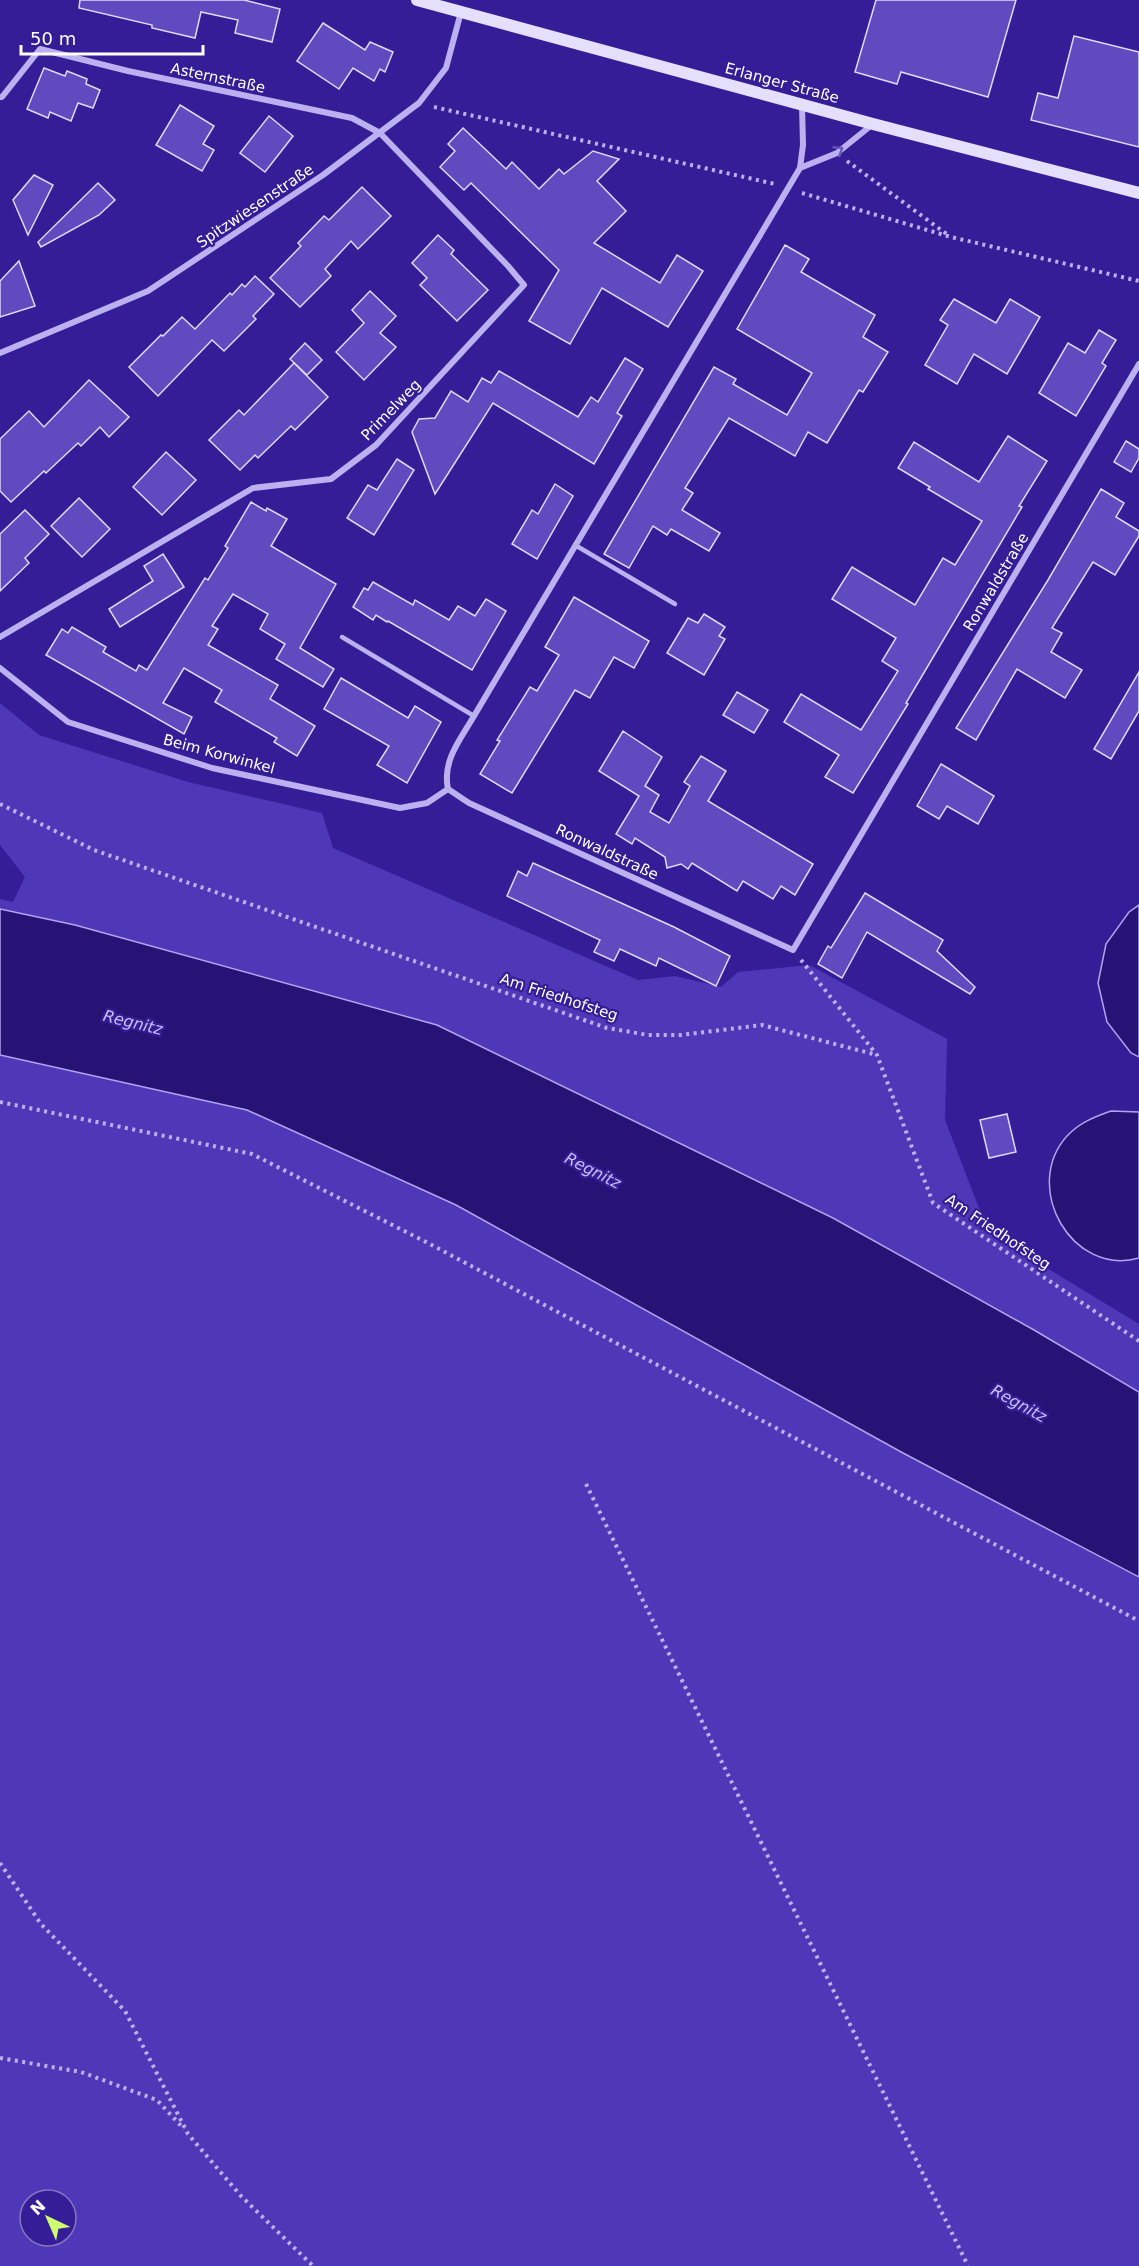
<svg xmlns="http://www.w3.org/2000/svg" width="1139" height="2266" font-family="'DejaVu Sans',sans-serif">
  <rect width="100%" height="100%" fill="#341d97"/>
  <!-- green -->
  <g fill="#4f38b8" fill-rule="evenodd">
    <path d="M 0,703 L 39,735 L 188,782 L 322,813 L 333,848 L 638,980 L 675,976 L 721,987 L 738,972 L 809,965 L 947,1039 L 945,1120 L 979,1208 L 1004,1242 L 1139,1324 L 1139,1393 L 833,1217 L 435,1025 L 73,925 L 0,909 L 0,899 L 13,902 L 25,877 L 0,845 Z"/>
    <path d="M 0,1055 L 247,1110 L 457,1203 L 1139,1576 L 1139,2266 L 0,2266 ZM 30,2200 L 66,2200 L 66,2236 L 30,2236 Z"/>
  </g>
  <!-- water -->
  <g fill="#271375" stroke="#b1a4f1" stroke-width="1.5">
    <path d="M 1139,905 L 1139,1057 L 1131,1053 L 1107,1022 L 1098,983 L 1106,944 L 1129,912 Z"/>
    <path d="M 0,909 L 75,925 L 437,1025 L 833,1218 L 1034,1330 L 1139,1392 L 1139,1577 L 903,1453 L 456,1205 L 247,1110 L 0,1055 Z"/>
    <path d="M 1111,1111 L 1139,1112 L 1139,1258 C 1072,1277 1021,1187 1067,1136 C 1079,1123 1094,1117 1111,1111 Z"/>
  </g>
  <!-- building -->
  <g fill="#5f4abf" stroke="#ded8fb" stroke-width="1.5">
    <path d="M 80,0 L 244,0 L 280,9 L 272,42 L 235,33 L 238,20 L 201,12 L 195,38 L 152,28 L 152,25 L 79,8 Z"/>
    <path d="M 876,0 L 1016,0 L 988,97 L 901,72 L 897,84 L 855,72 Z"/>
    <path d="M 323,23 L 365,50 L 370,42 L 393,52 L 385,72 L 380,69 L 374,81 L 353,68 L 339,89 L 297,61 Z"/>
    <path d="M 1074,36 L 1139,52 L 1139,147 L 1031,120 L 1038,93 L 1058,98 Z"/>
    <path d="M 44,68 L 65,76 L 67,71 L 87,79 L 86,84 L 100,90 L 93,108 L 78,103 L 71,121 L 50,112 L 48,118 L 27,109 Z"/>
    <path d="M 180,105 L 214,126 L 203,144 L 214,150 L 202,171 L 156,145 Z"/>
    <path d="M 269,116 L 293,136 L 265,172 L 240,153 Z"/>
    <path d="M 463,128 L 506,169 L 512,162 L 539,189 L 559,169 L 564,174 L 593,151 L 619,159 L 597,181 L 626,211 L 594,243 L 660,283 L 677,255 L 703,271 L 668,327 L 602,288 L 570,344 L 529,321 L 559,270 L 471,183 L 464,190 L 440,167 L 455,151 L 448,144 Z"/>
    <path d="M 34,175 L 53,185 L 28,235 L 13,200 Z"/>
    <path d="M 98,183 L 115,200 L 99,215 L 41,247 L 38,242 Z"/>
    <path d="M 362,187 L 391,216 L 358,249 L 351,241 L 325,269 L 331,276 L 300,307 L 270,278 L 301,246 L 298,243 L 324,216 L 329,220 Z"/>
    <path d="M 438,235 L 454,250 L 451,254 L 488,290 L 457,321 L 420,285 L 427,278 L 412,263 Z"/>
    <path d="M 785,245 L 809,259 L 801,272 L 875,315 L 863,337 L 888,352 L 863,392 L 859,390 L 827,443 L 808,432 L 795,456 L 729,418 L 685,488 L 693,493 L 682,510 L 720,533 L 709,551 L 671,529 L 667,535 L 653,526 L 629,568 L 604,554 L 714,367 L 736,379 L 733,384 L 787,415 L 812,373 L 737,329 Z"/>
    <path d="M 19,261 L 35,306 L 0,317 L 0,281 Z"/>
    <path d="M 255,276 L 274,294 L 253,316 L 256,319 L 224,351 L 212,340 L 158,396 L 129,367 L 161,335 L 163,336 L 182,317 L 195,329 L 230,293 L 232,295 L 242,284 L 245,287 Z"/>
    <path d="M 370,291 L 396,316 L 380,333 L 396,347 L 364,380 L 336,352 L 364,323 L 352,310 Z"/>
    <path d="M 954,299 L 996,323 L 1010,299 L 1040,317 L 1007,374 L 974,354 L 957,384 L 925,365 L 948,325 L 940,320 Z"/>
    <path d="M 1099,330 L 1116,340 L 1102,363 L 1106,366 L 1076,416 L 1039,393 L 1068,343 L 1085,353 Z"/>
    <path d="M 305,343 L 322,360 L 307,375 L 290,359 Z"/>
    <path d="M 625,358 L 643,369 L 617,413 L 622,416 L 594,464 L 493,403 L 435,494 L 412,432 L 419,419 L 435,418 L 451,391 L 468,402 L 482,378 L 491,383 L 499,371 L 578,417 L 591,397 L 598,402 Z"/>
    <path d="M 294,363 L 328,397 L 295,430 L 291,426 L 258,458 L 255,455 L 240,470 L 209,440 L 239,410 L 244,415 Z"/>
    <path d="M 89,380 L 129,417 L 109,437 L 100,427 L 81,446 L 78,443 L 46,473 L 44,471 L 11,502 L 0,491 L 0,439 L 29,411 L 44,427 Z"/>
    <path d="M 1008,436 L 1047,461 L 1019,506 L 1022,507 L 906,703 L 908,704 L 853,793 L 825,777 L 839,755 L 784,722 L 801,694 L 861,730 L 898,671 L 882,661 L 896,638 L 832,599 L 852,567 L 915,605 L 943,558 L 955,565 L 982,521 L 928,489 L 930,487 L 898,468 L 914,442 L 979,482 Z"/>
    <path d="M 1126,441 L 1139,449 L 1139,458 L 1131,472 L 1114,462 Z"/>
    <path d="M 166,452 L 196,480 L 162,515 L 133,487 Z"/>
    <path d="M 397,459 L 414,470 L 374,535 L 347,518 L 368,485 L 377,490 Z"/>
    <path d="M 555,484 L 573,496 L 537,559 L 512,544 L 532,510 L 538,514 Z"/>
    <path d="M 1101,489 L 1124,503 L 1116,517 L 1139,531 L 1139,536 L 1115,575 L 1093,562 L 1052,628 L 1062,633 L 1051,652 L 1082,670 L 1065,698 L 1017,669 L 976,740 L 956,728 L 1048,580 Z"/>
    <path d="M 79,498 L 110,529 L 82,557 L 51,526 Z"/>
    <path d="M 251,502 L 266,511 L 267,508 L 287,519 L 271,546 L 336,584 L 300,648 L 334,669 L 323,687 L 276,659 L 285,644 L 260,629 L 268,614 L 233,594 L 212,626 L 218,629 L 208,645 L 278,685 L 270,699 L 315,726 L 297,756 L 274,742 L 277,738 L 215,702 L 222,690 L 184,668 L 163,703 L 192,717 L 184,734 L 46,655 L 62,629 L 68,633 L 72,627 L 106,647 L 103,652 L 136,671 L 139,665 L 147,670 L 205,578 L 208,580 L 228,548 L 225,546 Z"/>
    <path d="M 25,510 L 49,534 L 25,558 L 29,563 L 0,591 L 0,534 Z"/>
    <path d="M 163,554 L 184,587 L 120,627 L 109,609 L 153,581 L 144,566 Z"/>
    <path d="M 373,582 L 413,605 L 415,600 L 449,620 L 458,606 L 475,616 L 486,599 L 506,611 L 472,670 L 388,621 L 387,622 L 376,615 L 373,620 L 353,607 L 364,588 L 368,590 Z"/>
    <path d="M 574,597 L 649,641 L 634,668 L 614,657 L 590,698 L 575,690 L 512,793 L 480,774 L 500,741 L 497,740 L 530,687 L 537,691 L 559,655 L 545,647 Z"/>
    <path d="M 704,614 L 725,627 L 719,636 L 725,639 L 704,675 L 667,653 L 688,618 L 698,623 Z"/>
    <path d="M 1139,672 L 1139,711 L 1111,759 L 1094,749 Z"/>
    <path d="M 341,678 L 408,718 L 415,706 L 441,722 L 407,783 L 377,765 L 389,746 L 324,709 Z"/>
    <path d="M 737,692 L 768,710 L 754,733 L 723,715 Z"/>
    <path d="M 623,731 L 662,757 L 645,786 L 659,795 L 650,812 L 669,823 L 690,786 L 684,782 L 701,756 L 726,771 L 708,801 L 813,864 L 795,895 L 781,886 L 773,899 L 743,881 L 737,891 L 692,863 L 688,869 L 681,864 L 667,868 L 665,857 L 635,838 L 632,844 L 616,834 L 639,796 L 599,771 Z"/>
    <path d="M 941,764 L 994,796 L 978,824 L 947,806 L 939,819 L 917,806 Z"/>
    <path d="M 533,863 L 674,927 L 730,956 L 716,986 L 659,958 L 656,966 L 620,949 L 614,961 L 594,952 L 600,940 L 507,896 L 518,871 L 527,876 Z"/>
    <path d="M 865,893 L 943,940 L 937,951 L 975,987 L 970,994 L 867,932 L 842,978 L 818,964 L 828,946 L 831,948 Z"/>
    <path d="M 1007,1114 L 1016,1152 L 989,1158 L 980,1120 Z"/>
  </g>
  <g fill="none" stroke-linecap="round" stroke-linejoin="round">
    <!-- path -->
    <g stroke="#bcb1f0" stroke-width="4" stroke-dasharray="3 4.5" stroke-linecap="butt">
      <path d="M 434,107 L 775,184"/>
      <path d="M 847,161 L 948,235"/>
      <path d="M 802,193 L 951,237 L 1139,281"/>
      <path d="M 0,804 L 94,850 L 607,1028 L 648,1035 L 681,1035 L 762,1025 L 877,1055"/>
      <path d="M 801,960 L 877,1055 L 933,1203 L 1139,1341"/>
      <path d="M 0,1102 L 252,1154 L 428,1243 L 1139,1621"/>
      <path d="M 586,1484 L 968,2266"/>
      <path d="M 0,1863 L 41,1924 L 125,2011 L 188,2134 L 241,2196 L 313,2266"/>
      <path d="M 0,2058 L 81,2072 L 157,2100 L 184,2129"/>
    </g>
    <!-- service -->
    <g stroke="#bcb1f0" stroke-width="4.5">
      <path d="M 575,545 L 675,604"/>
      <path d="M 342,637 L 474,716"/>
    </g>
    <!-- minor -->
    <g stroke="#bcb1f0" stroke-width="6">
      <path d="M 0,97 L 2,97 L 40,49 L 128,71 L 352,118 L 380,133 L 508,266 L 524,285 L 376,445 L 331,479 L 253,488 L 0,637"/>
      <path d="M 802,105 L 803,145 L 800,168 L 474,716 C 460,740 442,761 448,789 L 469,803 L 793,950 L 1139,364"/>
      <path d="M 800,168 L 837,153 L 873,124"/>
      <path d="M 0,353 L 148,291 L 323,175 L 419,103 L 446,68 L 461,12"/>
      <path d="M 0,668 L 68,722 L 212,768 L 400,808 L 427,803 L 448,789"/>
    </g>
    <!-- secondary -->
    <path stroke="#e4dffb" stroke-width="12" d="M 417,0 L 873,124 L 1139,193"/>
  </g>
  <!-- one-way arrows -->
  <defs><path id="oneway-chevron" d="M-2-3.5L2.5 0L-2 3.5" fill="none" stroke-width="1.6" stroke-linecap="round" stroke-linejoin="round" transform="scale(1.5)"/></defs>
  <use stroke="#6a58bb" href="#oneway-chevron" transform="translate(839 150) rotate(-34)"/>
  <g text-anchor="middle" stroke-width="4.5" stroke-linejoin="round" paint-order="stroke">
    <!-- street labels -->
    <g font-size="15" fill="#fff" stroke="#341d97">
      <text transform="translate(218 78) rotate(12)" y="5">Asternstraße</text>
      <text transform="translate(782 83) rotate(15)" y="5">Erlanger Straße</text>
      <text transform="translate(255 206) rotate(-34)" y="5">Spitzwiesenstraße</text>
      <text transform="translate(391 410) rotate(-46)" y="5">Primelweg</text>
      <text transform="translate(996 582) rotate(-59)" y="5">Ronwaldstraße</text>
      <text transform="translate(219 754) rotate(15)" y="5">Beim Korwinkel</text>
      <text transform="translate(607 852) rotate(25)" y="5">Ronwaldstraße</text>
      <text transform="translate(559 997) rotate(18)" y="5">Am Friedhofsteg</text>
      <text transform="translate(998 1232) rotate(34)" y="5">Am Friedhofsteg</text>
    </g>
    <!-- water labels -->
    <g font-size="16" font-style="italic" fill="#c7bef6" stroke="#341d97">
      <text transform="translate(133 1022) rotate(14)" y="6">Regnitz</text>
      <text transform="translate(593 1170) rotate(27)" y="6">Regnitz</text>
      <text transform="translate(1019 1403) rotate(29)" y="6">Regnitz</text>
    </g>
  </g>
  <!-- north arrow -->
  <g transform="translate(48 2218) rotate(316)"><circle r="28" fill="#341d97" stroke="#8577c1" stroke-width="1.5"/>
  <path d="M0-4.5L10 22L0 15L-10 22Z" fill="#ceff70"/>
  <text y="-9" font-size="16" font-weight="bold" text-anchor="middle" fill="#ffffff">N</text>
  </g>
  <!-- scale -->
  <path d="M21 45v9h182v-9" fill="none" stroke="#ffffff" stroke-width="3"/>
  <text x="30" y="45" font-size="18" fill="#ffffff" stroke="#341d97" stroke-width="4.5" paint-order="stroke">50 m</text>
</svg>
